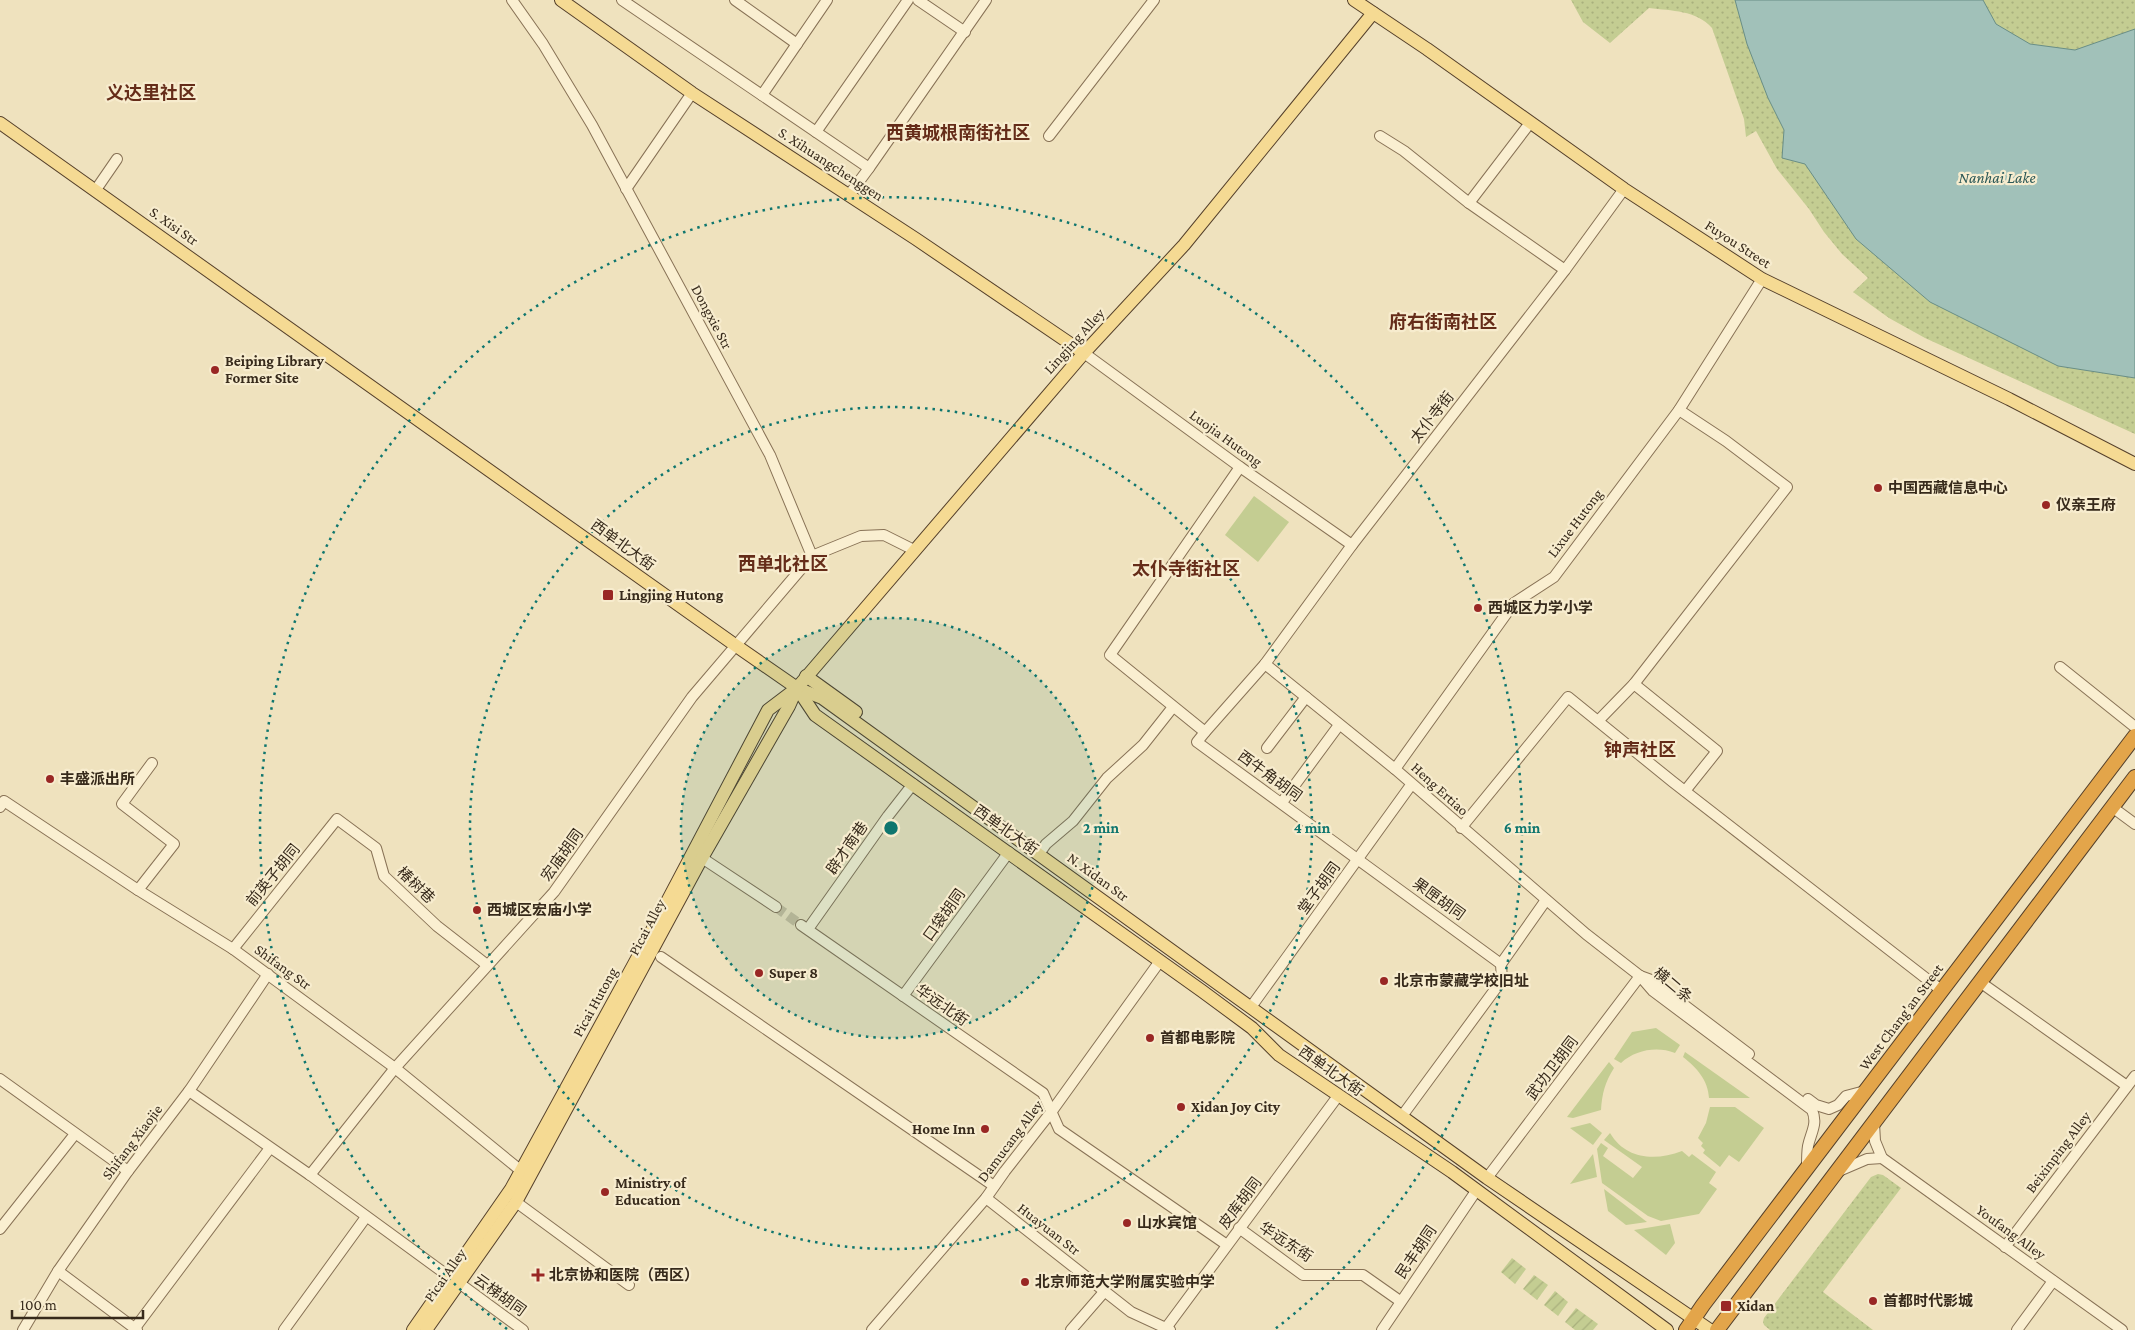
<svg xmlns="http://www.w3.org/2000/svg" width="2135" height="1330" font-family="'Crimson Pro','Noto Sans SC',serif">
  <defs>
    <pattern id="park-dots" width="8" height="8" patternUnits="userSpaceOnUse" patternTransform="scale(1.25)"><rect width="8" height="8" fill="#c4cd92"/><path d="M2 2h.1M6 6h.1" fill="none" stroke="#a9b07d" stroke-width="1.8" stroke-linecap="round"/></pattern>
    <pattern id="garden-furrows" width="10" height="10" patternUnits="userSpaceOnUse" patternTransform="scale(1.25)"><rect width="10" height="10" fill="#c4cd92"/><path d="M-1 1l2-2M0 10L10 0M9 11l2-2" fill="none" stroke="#a9b07d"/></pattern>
  </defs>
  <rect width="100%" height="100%" fill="#efe2be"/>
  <!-- grass -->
  <g fill="#c4cd92">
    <path d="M 1254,496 L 1289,522 L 1258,562 L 1225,535 Z"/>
    <path d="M 1656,1028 L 1680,1045 L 1675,1053 C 1657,1046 1635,1050 1621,1063 L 1614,1059 L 1632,1032 Z"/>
    <path d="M 1685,1052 L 1750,1098 L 1709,1098 C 1708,1080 1697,1068 1683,1057 Z"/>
    <path d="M 1609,1062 L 1614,1068 C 1605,1082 1602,1094 1601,1110 L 1573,1118 L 1567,1117 Z"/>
    <path d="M 1710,1107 L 1735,1107 L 1764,1128 L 1739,1162 L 1729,1155 L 1720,1167 L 1703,1153 L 1705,1150 L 1701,1146 L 1703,1143 L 1698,1138 L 1706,1123 Z"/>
    <path d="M 1590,1123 L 1602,1133 L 1593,1145 L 1570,1128 Z"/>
    <path d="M 1610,1133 C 1626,1160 1656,1161 1682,1151 L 1689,1157 L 1692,1154 L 1716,1172 L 1709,1183 L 1717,1189 L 1699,1214 L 1661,1221 L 1648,1216 L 1602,1183 L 1597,1149 L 1601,1143 L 1608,1148 L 1603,1156 L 1633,1178 L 1642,1167 L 1604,1140 Z"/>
    <path d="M 1593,1154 L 1597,1177 L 1570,1184 Z"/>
    <path d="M 1604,1189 L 1647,1222 L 1626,1225 L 1608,1211 Z"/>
    <path d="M 1670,1224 L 1675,1243 L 1666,1255 L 1634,1230 Z"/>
  </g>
  <!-- park -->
  <g fill="url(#park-dots)">
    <path d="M 1571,0 L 2135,0 L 2135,434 L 1925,338 L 1889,318 L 1853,292 L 1868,278 L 1842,254 L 1824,232 L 1809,209 L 1777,169 L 1756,131 L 1746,137 L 1744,119 L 1712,28 C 1696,10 1672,11 1649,8 L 1610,43 L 1583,22 Z"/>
    <path d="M 1878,1174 L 1883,1175 L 1901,1188 L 1823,1292 L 1873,1330 L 1770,1330 L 1764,1325 L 1763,1322 L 1764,1318 L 1871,1177 Z"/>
  </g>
  <!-- garden -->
  <g fill="url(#garden-furrows)">
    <path d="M 1512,1258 L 1526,1269 L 1515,1284 L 1501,1272 Z"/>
    <path d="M 1534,1275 L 1548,1285 L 1537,1300 L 1523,1289 Z"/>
    <path d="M 1555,1291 L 1568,1302 L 1558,1316 L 1544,1305 Z"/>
    <path d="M 1576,1308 L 1598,1324 L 1593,1330 L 1575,1330 L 1565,1322 Z"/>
  </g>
  <!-- water -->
  <path fill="#a1c1b9" stroke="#698e86" d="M 1735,0 L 1983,0 L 1996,24 L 2030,44 L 2075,50 L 2135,29 L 2135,378 L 2058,366 L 1930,302 L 1856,239 L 1805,164 L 1782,158 L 1784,130 L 1768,98 L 1747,44 Z"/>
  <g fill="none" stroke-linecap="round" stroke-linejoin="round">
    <!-- minor-tunnel -->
    <path stroke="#cabd9d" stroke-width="10" stroke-dasharray="10 5" stroke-linecap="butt" d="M 776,907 L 801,925"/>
    <!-- minor casing -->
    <g stroke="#887256" stroke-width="12">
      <g id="minor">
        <path d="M 622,0 L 869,168 L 986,0"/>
        <path d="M 735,0 L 797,44"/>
        <path d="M 918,0 L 965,32"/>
        <path d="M 762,95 L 827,0"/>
        <path d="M 816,132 L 908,0"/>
        <path d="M 1049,136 L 1154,0"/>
        <path d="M 1380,136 L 1404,151 L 1469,203 L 1565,270"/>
        <path d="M 626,189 L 692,93"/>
        <path d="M 95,191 L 117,159"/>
        <path d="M 849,195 L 869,168"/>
        <path d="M 1469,203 L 1530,123"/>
        <path d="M 1084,353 L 1240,467 L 1352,545"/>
        <path d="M 1240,467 L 1110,655 L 1205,732 L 1265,664 L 1352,545 L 1565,270 L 1624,189"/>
        <path d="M 812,556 L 861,536 L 884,535 L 914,550"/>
        <path d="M 1265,664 L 1395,769 L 1586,934 L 1640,976 L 1653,991 L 1812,1110 C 1818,1124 1811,1132 1808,1146 C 1807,1152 1807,1160 1807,1167"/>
        <path d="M 2060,667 L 2135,727"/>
        <path d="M 1634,684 L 1717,751 L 1685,791"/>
        <path d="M 1598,721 L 1634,684 L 1787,487 L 1726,441 L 1679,410"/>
        <path d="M 1205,732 L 1197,742 L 1501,964"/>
        <path d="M 1267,748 L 1306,697"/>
        <path d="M 1395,769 L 1514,603 L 1554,577 L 1679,410 L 1762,279"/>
        <path d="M 1283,801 L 1339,725"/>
        <path d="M 0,807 L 4,801 L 138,890 L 233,949 L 395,1068 L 525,1174"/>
        <path d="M 2112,807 L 2135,824"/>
        <path d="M 1461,828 L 1568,697 L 1673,782 L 1941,990"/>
        <path d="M 1039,854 L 1046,844 L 1073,821 L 1107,778 L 1143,745 L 1173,707"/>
        <path d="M 702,858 L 776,907"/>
        <path d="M 138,890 L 174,844 L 122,804 L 152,763"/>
        <path d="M 801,925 L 1043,1093 L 1059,1129 L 1227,1245"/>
        <path d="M 808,929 L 888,816 L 913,784"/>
        <path d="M 233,949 L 337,819 L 376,848 L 384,876 L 437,926 L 487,965"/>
        <path d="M 661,957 L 994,1186"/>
        <path d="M 1640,976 L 1651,980 L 1749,1054"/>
        <path d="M 1980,982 L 2127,1086"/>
        <path d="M 903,996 L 1009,852"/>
        <path d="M 1251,1007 L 1411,785"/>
        <path d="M 0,1079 L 128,1171"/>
        <path d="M 189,1091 L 310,1175 L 451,1278"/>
        <path d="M 1808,1099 L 1816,1105 L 1829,1109 L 1838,1105 L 1846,1096 L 1865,1091"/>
        <path d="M 1402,1116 L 1502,980 L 1501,964 L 1546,900"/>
        <path d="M 1874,1123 L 1875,1141 L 1882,1158 L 2122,1330"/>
        <path d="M 1839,1171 L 1867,1159 L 1882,1158"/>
        <path d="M 310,1175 L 395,1068 L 554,892 L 692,697 L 812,556 L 770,455 L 592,125 L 543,44 L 512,0"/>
        <path d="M 1487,1178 L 1640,976"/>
        <path d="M 986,1198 L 1131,1312 L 1170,1330"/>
        <path d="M 516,1202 L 629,1285"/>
        <path d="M 1239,1228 L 1303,1275 L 1363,1275 L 1400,1301"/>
        <path d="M 0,1229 L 75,1134"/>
        <path d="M 2005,1247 L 2135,1076"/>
        <path d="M 58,1271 L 137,1330"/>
        <path d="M 459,1283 L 523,1330"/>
        <path d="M 135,1328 L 270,1148"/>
        <path d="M 1166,1328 L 1338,1096"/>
        <path d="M 23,1330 L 58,1271 L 128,1171 L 189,1091 L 268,974"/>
        <path d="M 284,1330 L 366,1217"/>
        <path d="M 872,1330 L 986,1198 L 1005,1171 L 1052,1111 L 1160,961"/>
        <path d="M 1071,1330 L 1104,1292"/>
        <path d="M 1382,1330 L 1476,1191"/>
        <path d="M 2017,1330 L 2053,1281"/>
      </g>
    </g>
    <!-- major casing -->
    <g stroke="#55402b" stroke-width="14">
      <g id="major">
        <path d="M 561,0 L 692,93 L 916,239 L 1084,353"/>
        <path d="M 1354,0 L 1427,49 L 1624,189 L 1762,279 L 2009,399 L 2135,464"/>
        <path d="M 0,123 L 735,645 L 797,688 L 822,698 L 1487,1178 L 1710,1330"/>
        <path d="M 806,676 L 856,712"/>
        <path d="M 797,688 L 815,715 L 1202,991 L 1252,1028 L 1279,1055 L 1452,1172 L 1667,1330"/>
        <path d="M 413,1330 L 511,1189 L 640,953 L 768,710 L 797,688 L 1084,353 L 1184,245 L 1373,13"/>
        <path d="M 426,1330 L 516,1202 L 702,858 L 789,706 L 797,688"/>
      </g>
    </g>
    <!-- highway casing -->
    <g stroke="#55402b" stroke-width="16">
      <g id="highway">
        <path d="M 1686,1330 L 1703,1305 L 2135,736"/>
        <path d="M 1717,1330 L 2135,777"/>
      </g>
    </g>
    <!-- minor -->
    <use href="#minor" stroke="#faefd1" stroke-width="10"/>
    <!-- major -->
    <use href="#major" stroke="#f5da93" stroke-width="12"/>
    <!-- highway -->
    <use href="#highway" stroke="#e3a54a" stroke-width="14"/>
  </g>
  <!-- distance rings -->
  <circle cx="891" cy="828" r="210" fill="#0f766e" fill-opacity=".12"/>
  <g fill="none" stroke="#0f766e" stroke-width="2.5" stroke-dasharray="2.5 5">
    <circle cx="891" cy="828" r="210"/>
    <circle cx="891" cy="828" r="421"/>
    <path d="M507 1329A631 631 0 1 1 1275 1329"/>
  </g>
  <!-- markers -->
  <g fill="#992724" stroke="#f7ecce" stroke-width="2">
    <circle cx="215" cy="370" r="5"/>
    <circle cx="1878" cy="488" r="5"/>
    <circle cx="2046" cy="505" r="5"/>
    <rect x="602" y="589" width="12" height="12" rx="2.5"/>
    <circle cx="1478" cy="608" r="5"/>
    <circle cx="50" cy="779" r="5"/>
    <circle cx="477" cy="910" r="5"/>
    <circle cx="759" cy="973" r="5"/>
    <circle cx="1384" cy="981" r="5"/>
    <circle cx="1150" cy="1038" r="5"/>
    <circle cx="1181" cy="1107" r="5"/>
    <circle cx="985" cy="1129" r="5"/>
    <circle cx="605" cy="1192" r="5"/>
    <circle cx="1127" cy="1223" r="5"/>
    <path d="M535.5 1267.5h5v5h5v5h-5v5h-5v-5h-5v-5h5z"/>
    <circle cx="1025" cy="1282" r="5"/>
    <circle cx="1873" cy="1301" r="5"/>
    <rect x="1720" y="1300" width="12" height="12" rx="2.5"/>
  </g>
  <g text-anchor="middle" stroke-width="4.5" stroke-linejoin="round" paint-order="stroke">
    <!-- street labels -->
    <g font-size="15" fill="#372a1b" stroke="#f7ecce">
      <text transform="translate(831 164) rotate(33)" y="5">S. Xihuangchenggen</text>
      <text transform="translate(174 226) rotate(35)" y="5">S. Xisi Str</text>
      <text transform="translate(1738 244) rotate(33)" y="5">Fuyou Street</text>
      <text transform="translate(712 317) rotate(62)" y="5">Dongxie Str</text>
      <text transform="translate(1074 341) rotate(-48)" y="5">Lingjing Alley</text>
      <text transform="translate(1432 417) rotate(-52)" y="5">太仆寺街</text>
      <text transform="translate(1226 438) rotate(36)" y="5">Luojia Hutong</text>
      <text transform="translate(1575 523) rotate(-53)" y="5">Lixue Hutong</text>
      <text transform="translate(623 545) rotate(36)" y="5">西单北大街</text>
      <text transform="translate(1270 776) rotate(36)" y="5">西牛角胡同</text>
      <text transform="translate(1440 789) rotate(42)" y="5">Heng Ertiao</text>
      <text transform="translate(1006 830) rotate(35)" y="5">西单北大街</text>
      <text transform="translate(847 848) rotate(-55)" y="5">辟才南巷</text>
      <text transform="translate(562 855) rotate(-54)" y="5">宏庙胡同</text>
      <text transform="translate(273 875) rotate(-51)" y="5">前英子胡同</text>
      <text transform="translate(1098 877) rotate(36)" y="5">N. Xidan Str</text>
      <text transform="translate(416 885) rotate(44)" y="5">椿树巷</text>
      <text transform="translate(1319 888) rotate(-54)" y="5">堂子胡同</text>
      <text transform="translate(1439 899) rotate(36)" y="5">果匣胡同</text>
      <text transform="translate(944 915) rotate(-54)" y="5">口袋胡同</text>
      <text transform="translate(647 927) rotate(-62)" y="5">Picai Alley</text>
      <text transform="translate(283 967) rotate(36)" y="5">Shifang Str</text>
      <text transform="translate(1673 985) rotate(40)" y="5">横二条</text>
      <text transform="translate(595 1002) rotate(-61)" y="5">Picai Hutong</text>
      <text transform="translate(942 1005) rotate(35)" y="5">华远北街</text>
      <text transform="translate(1901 1017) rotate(-53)" y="5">West Chang'an Street</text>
      <text transform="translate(1552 1068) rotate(-53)" y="5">武功卫胡同</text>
      <text transform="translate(1331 1071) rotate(35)" y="5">西单北大街</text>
      <text transform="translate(1010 1141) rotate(-53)" y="5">Damucang Alley</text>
      <text transform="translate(132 1142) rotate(-53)" y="5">Shifang Xiaojie</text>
      <text transform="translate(2058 1152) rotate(-53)" y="5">Beixinping Alley</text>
      <text transform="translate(1240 1203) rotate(-53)" y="5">皮库胡同</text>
      <text transform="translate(1049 1229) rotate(38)" y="5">Huayuan Str</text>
      <text transform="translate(2011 1232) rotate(36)" y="5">Youfang Alley</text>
      <text transform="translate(1286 1242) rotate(33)" y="5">华远东街</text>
      <text transform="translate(1416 1252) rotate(-56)" y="5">民丰胡同</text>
      <text transform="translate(445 1275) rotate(-55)" y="5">Picai Alley</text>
      <text transform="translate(500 1295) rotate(36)" y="5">云梯胡同</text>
    </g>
    <!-- poi labels -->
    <g font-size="15" font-weight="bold" fill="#372a1b" stroke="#f7ecce" text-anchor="start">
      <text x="225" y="366">Beiping Library<tspan x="225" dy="17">Former Site</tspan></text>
      <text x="1888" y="493">中国西藏信息中心</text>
      <text x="2056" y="510">仪亲王府</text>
      <text x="619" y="600">Lingjing Hutong</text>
      <text x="1488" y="613">西城区力学小学</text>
      <text x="60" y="784">丰盛派出所</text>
      <text x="487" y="915">西城区宏庙小学</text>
      <text x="769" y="978">Super 8</text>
      <text x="1394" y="986">北京市蒙藏学校旧址</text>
      <text x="1160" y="1043">首都电影院</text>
      <text x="1191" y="1112">Xidan Joy City</text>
      <text x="975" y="1134" text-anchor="end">Home Inn</text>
      <text x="615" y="1188">Ministry of<tspan x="615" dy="17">Education</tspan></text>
      <text x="1137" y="1228">山水宾馆</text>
      <text x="549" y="1280">北京协和医院（西区）</text>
      <text x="1035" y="1287">北京师范大学附属实验中学</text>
      <text x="1883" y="1306">首都时代影城</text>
      <text x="1737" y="1311">Xidan</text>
    </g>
    <!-- water labels -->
    <g font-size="16" font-style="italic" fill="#2a5756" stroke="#f7ecce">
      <text x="1997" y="183">Nanhai Lake</text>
    </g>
    <!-- quarter labels -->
    <g font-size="18" font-weight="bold" fill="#652c19" stroke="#f7ecce">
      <text x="151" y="99">义达里社区</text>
      <text x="958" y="139">西黄城根南街社区</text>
      <text x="1443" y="328">府右街南社区</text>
      <text x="783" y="570">西单北社区</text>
      <text x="1186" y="575">太仆寺街社区</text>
      <text x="1640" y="756">钟声社区</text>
    </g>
  </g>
  <circle cx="891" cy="828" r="8" fill="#0f766e" stroke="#f7ecce" stroke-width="2.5"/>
  <g font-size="15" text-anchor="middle" font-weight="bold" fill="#0f766e" stroke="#f7ecce" stroke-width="4.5" stroke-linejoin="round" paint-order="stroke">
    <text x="1101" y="833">2 min</text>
    <text x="1312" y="833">4 min</text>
    <text x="1522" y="833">6 min</text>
  </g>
  <!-- scale -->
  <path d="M12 1310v8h131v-8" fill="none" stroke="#372a1b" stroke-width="2.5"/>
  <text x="20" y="1310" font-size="15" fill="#372a1b" stroke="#f7ecce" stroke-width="4" paint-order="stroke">100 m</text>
</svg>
